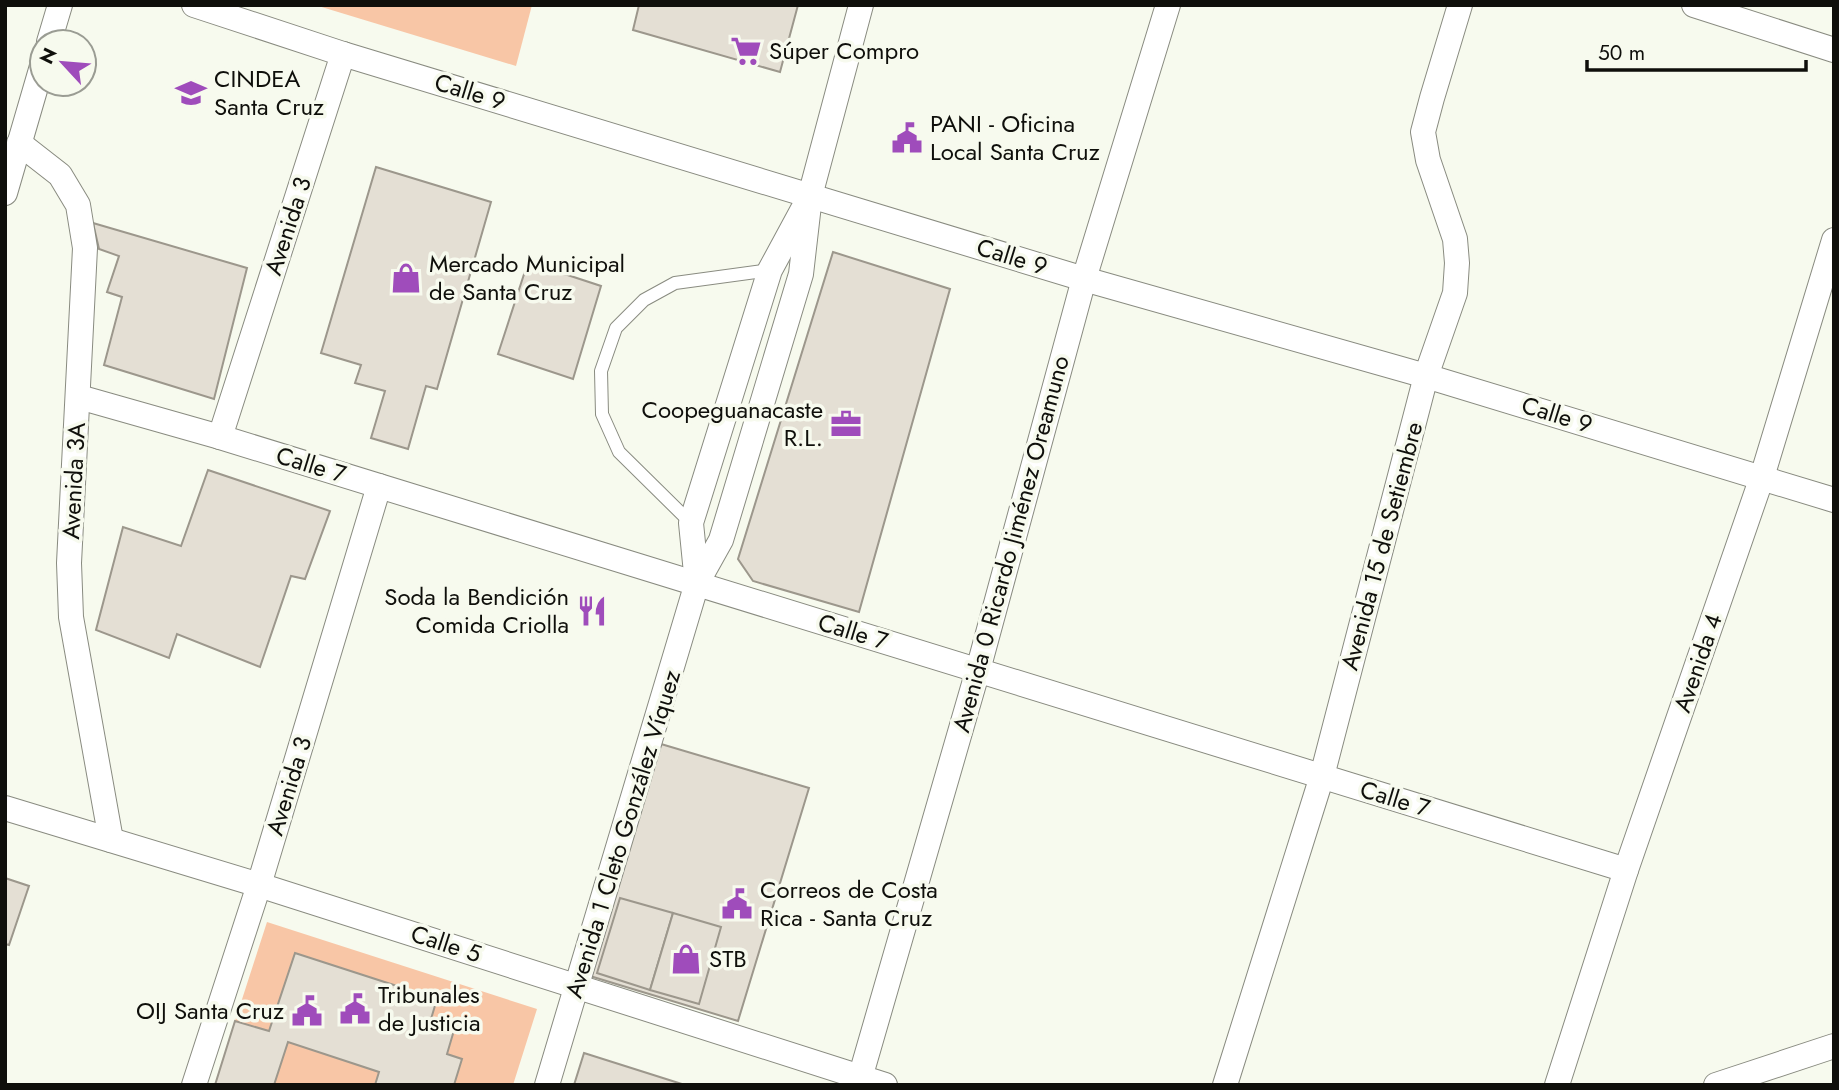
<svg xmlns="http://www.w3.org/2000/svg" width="1839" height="1090" font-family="Jost,sans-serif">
  <rect width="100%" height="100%" fill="#f7faee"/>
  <!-- green -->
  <g fill="#f8c6a6">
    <path d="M 315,5 L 532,5 L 516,66 Z"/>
    <path d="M 267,922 L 537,1009 L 513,1085 L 454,1085 L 462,1059 L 447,1054 L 455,1027 L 431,1019 L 437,999 L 295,953 L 269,1031 L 235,1021 Z"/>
    <path d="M 288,1042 L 379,1072 L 375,1085 L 274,1085 Z"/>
  </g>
  <!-- building -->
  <g fill="#e4dfd4" stroke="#9c978c" stroke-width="2">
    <path d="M 639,5 L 798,5 L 780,72 L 633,30 Z"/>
    <path d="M 376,167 L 491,202 L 437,389 L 426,386 L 408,449 L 371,438 L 385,391 L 355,383 L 361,365 L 321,353 Z"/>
    <path d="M 93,223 L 247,268 L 214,399 L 104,365 L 122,297 L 107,292 L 119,256 L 99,249 Z"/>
    <path d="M 833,252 L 950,289 L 859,612 L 753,581 L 738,559 Z"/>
    <path d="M 528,262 L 601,286 L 573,379 L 498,354 Z"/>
    <path d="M 208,470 L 330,511 L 305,579 L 291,576 L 260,667 L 177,634 L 169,658 L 96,630 L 123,527 L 181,546 Z"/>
    <path d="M 661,744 L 809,788 L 738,1021 L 590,976 Z"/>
    <path d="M 5,878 L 29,886 L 9,945 L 5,944 Z"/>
    <path d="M 620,898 L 673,913 L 650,990 L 597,973 Z"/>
    <path d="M 673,913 L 721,927 L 699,1004 L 650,990 Z"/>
    <path d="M 295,953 L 437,999 L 431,1019 L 455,1027 L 447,1054 L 462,1059 L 454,1085 L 375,1085 L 379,1072 L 288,1042 L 274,1085 L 215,1085 L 235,1021 L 269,1031 Z"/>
    <path d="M 584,1053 L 685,1085 L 574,1085 Z"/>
  </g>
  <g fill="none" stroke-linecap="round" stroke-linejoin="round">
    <!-- lane casing -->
    <g stroke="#898b80" stroke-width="14">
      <path id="lane" d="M 691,523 L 619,452 L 602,414 L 601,371 L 616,328 L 644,300 L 675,283 L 770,270"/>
    </g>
    <!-- street casing -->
    <g stroke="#898b80" stroke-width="26">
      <g id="street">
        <path d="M 194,5 L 343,54 L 1084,279 L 1426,376 L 1834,500"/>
        <path d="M 1694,5 L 1834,50"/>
        <path d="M 49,42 L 60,5"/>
        <path d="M 19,143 L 60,175 L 78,205 L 85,248 L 69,563 L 71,617 L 111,840"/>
        <path d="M 5,193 L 42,66"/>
        <path d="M 79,397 L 220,437 L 1626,870"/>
        <path d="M 220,437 L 343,54"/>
        <path d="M 697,583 L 691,523 L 770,270 L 803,209"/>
        <path d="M 5,808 L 259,885 L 885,1085"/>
        <path d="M 194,1085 L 259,885 L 379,486"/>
        <path d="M 547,1085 L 697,583 L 721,540 L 801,274 L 810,196 L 861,5"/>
        <path d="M 858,1085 L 978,670 L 1084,279 L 1168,5"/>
        <path d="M 1225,1085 L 1322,776 L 1426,376 L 1455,293 L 1457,263 L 1455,239 L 1428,160 L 1423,132 L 1432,98 L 1460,5"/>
        <path d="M 1557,1085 L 1626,870 L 1762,477 L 1834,240"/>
        <path d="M 1716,1085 L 1834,1046"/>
      </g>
    </g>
    <!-- lane -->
    <use href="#lane" stroke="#fff" stroke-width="12"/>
    <!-- street -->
    <use href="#street" stroke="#fff" stroke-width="24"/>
  </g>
  <!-- icons -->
  <defs>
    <g id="supermarket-bare" transform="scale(2.415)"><path d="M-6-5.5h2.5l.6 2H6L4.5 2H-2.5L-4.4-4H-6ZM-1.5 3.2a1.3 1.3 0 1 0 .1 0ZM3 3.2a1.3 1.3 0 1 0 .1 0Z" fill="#9f4cbb" stroke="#f7faee" stroke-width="2.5" paint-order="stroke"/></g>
    <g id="school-bare" transform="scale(2.415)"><path d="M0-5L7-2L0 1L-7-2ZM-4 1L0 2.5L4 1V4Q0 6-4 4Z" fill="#9f4cbb" stroke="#f7faee" stroke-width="2.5" paint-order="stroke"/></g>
    <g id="civic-bare" transform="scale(2.415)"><path d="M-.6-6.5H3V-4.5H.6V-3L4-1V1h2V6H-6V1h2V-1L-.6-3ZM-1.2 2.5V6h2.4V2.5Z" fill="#9f4cbb" stroke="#f7faee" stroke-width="2.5" paint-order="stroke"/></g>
    <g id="shop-bare" transform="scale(2.415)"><path d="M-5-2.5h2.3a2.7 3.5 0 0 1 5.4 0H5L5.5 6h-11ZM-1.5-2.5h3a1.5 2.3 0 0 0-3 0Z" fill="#9f4cbb" stroke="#f7faee" stroke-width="2.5" paint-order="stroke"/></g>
    <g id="office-bare" transform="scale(2.415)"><path d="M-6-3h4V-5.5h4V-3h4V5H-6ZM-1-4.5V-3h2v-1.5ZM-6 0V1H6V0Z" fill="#9f4cbb" stroke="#f7faee" stroke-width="2.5" paint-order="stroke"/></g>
    <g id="restaurant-bare" transform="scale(2.415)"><path d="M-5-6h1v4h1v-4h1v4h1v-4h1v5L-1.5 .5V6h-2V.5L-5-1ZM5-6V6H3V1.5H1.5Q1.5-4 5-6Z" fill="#9f4cbb" stroke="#f7faee" stroke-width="2.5" paint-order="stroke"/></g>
  </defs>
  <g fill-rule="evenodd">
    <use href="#supermarket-bare" x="746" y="51"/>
    <use href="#school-bare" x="191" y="93"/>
    <use href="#civic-bare" x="907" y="138"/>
    <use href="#shop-bare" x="406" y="278"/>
    <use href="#office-bare" x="846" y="424"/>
    <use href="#restaurant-bare" x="592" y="611"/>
    <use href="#civic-bare" x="737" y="904"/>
    <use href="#shop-bare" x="686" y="959"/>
    <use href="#civic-bare" x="355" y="1009"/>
    <use href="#civic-bare" x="307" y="1011"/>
  </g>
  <g text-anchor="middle" stroke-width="7" stroke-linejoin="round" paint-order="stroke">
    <!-- poi labels -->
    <g font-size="24" fill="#0f0f0b" stroke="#f7faee" text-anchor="start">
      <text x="769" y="59">Súper Compro</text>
      <text x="214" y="87">CINDEA<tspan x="214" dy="28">Santa Cruz</tspan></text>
      <text x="930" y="132">PANI - Oficina<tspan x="930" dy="28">Local Santa Cruz</tspan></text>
      <text x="429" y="272">Mercado Municipal<tspan x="429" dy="28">de Santa Cruz</tspan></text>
      <text x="823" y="418" text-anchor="end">Coopeguanacaste<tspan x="823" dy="28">R.L.</tspan></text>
      <text x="569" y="605" text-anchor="end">Soda la Bendición<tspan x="569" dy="28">Comida Criolla</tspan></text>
      <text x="760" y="898">Correos de Costa<tspan x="760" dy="28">Rica - Santa Cruz</tspan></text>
      <text x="709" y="967">STB</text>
      <text x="378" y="1003">Tribunales<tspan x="378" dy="28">de Justicia</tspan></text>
      <text x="284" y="1019" text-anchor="end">OIJ Santa Cruz</text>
    </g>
    <!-- street labels -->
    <g font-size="24" fill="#0f0f0b" stroke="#f7faee">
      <text transform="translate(470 92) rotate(17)" y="8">Calle 9</text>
      <text transform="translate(288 226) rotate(-72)" y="8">Avenida 3</text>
      <text transform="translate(1012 257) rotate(17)" y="8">Calle 9</text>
      <text transform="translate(1557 415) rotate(17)" y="8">Calle 9</text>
      <text transform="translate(311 465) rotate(17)" y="8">Calle 7</text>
      <text transform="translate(74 481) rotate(-87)" y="8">Avenida 3A</text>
      <text transform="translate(1011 544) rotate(-75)" y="8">Avenida 0 Ricardo Jiménez Oreamuno</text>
      <text transform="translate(1382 546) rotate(-75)" y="8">Avenida 15 de Setiembre</text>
      <text transform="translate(853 632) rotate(17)" y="8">Calle 7</text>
      <text transform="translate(1698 663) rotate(-71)" y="8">Avenida 4</text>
      <text transform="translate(289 786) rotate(-73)" y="8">Avenida 3</text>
      <text transform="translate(1395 799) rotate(17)" y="8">Calle 7</text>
      <text transform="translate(623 834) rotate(-73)" y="8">Avenida 1 Cleto González Víquez</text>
      <text transform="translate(446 944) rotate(18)" y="8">Calle 5</text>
    </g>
  </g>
  <!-- border -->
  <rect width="1839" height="1090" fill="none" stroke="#0f0f0b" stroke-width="14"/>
  <!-- north arrow -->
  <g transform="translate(63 63) rotate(296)"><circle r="33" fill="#f7faee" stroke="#9a9c93" stroke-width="2"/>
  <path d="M0-5L12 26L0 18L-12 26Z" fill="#9f4cbb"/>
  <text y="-10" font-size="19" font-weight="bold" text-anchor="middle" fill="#0f0f0b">N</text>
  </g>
  <!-- scale -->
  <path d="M1587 60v10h219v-10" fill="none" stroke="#0f0f0b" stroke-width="3.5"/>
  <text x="1598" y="60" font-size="21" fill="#0f0f0b" stroke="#f7faee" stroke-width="5" paint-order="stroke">50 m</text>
</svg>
